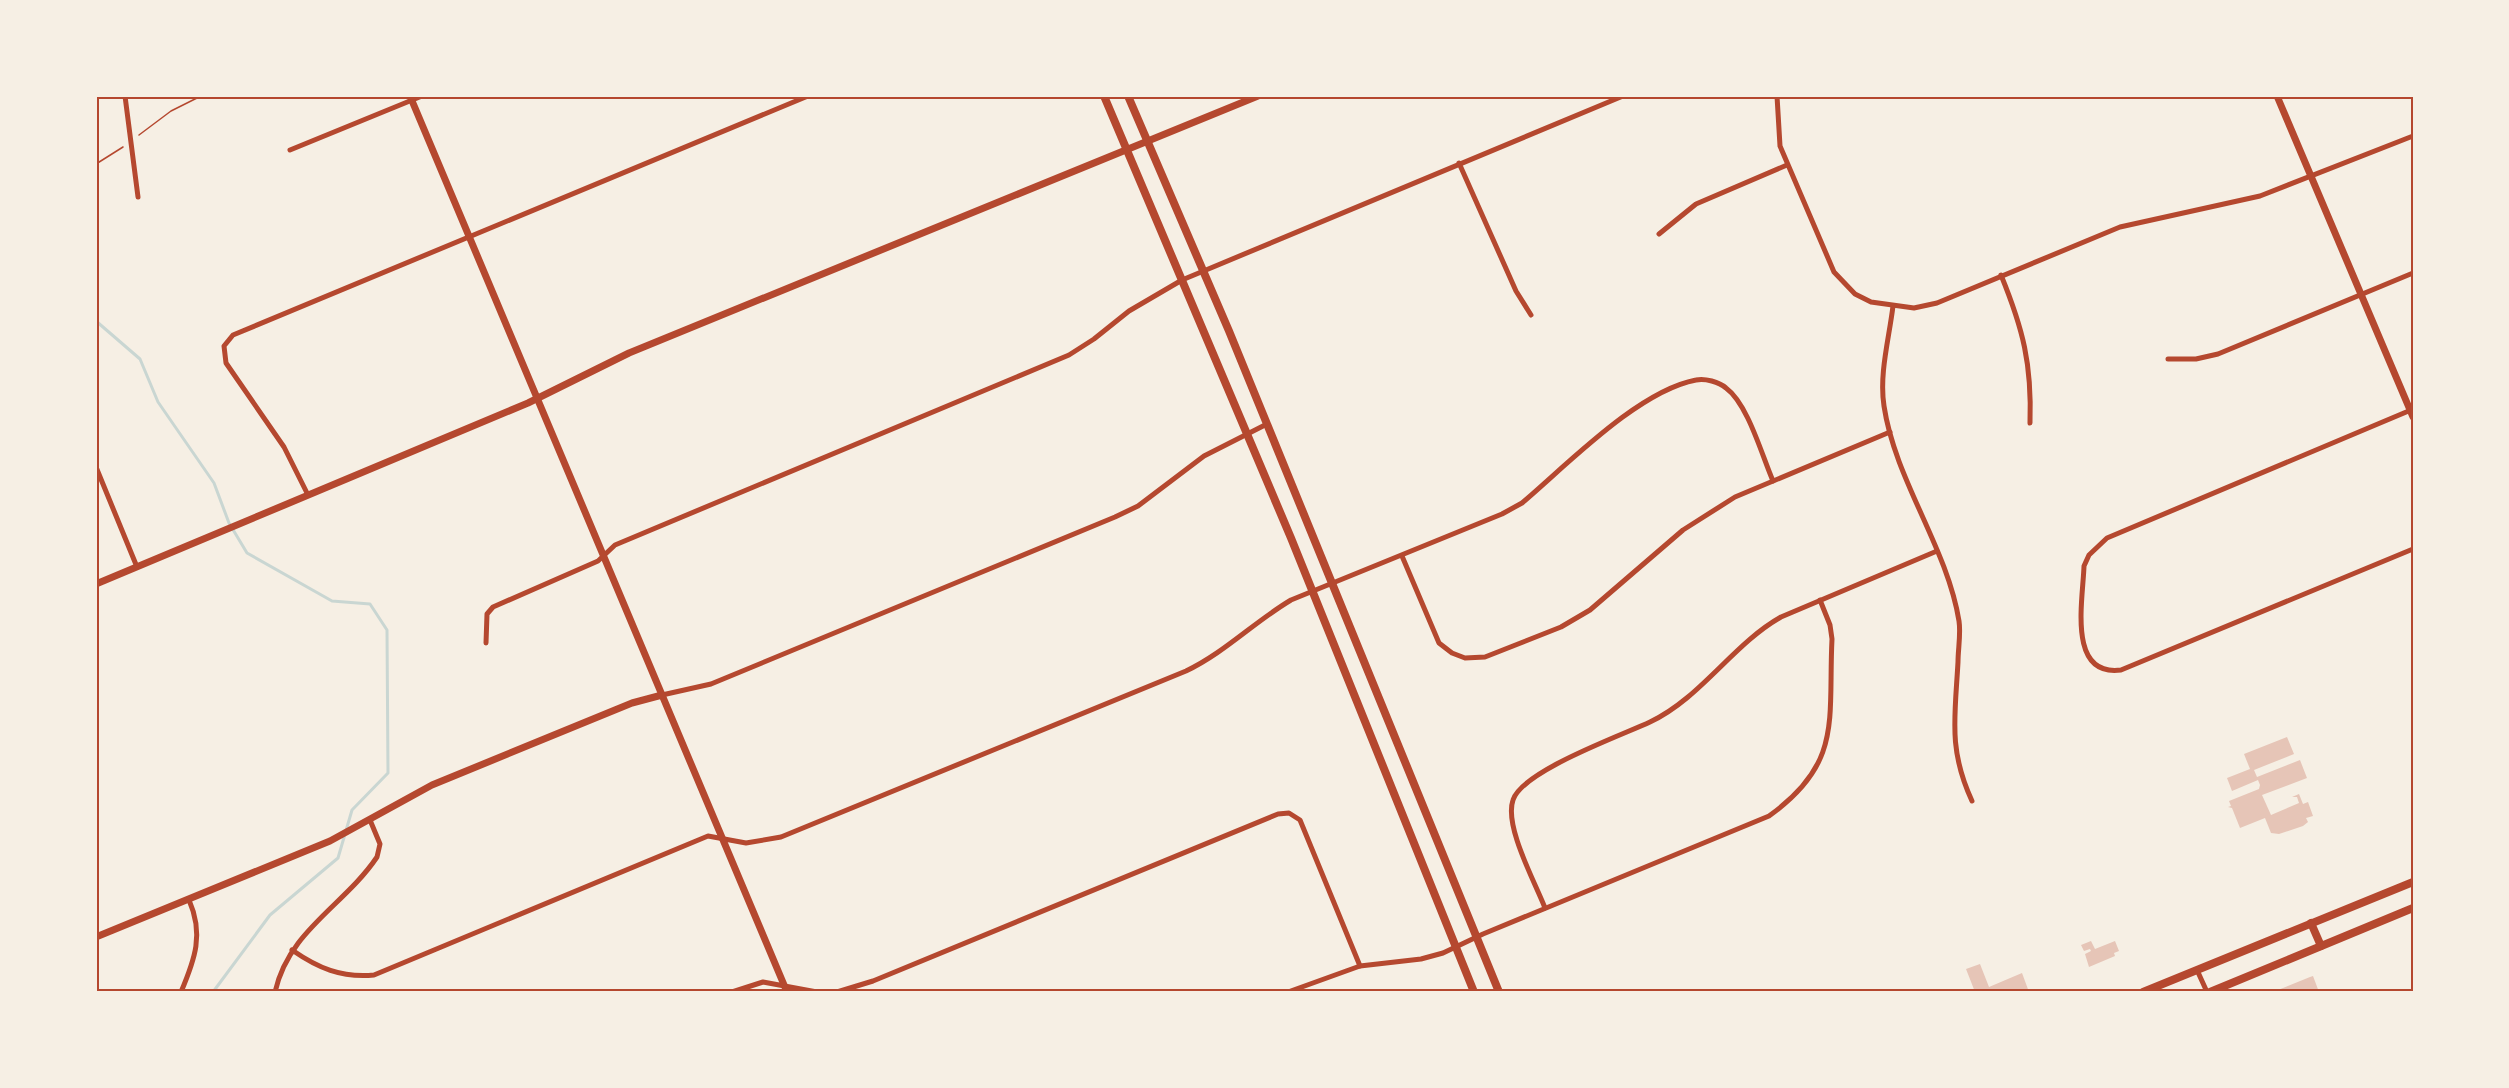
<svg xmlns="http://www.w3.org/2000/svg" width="2509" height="1088" font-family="Inter,sans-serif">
  <rect width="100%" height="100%" fill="#f6efe4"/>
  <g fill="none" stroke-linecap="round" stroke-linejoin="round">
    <!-- stream -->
    <path stroke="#c9d6d2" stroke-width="3" d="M 96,321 L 140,359 L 158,402 L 214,483 L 229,523 L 247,553 L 332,601 L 370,604 L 387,630 L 388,773 L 352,810 L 338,858 L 270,915 L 213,992"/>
  </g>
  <!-- building -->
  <g fill="#e6c5b7">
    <path d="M 2287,737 L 2294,754 L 2254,770 L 2257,777 L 2300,760 L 2307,778 L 2262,795 L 2271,815 L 2299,803 L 2297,797 L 2292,797 L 2299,794 L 2303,804 L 2308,802 L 2313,816 L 2306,818 L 2308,822 L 2303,826 L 2279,834 L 2271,833 L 2265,818 L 2240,828 L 2232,808 L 2228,807 L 2231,806 L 2229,801 L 2259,789 L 2260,785 L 2258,780 L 2232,791 L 2227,778 L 2250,769 L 2244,754 Z"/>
    <path d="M 2091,941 L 2095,949 L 2115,941 L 2119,951 L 2114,953 L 2115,956 L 2089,967 L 2085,954 L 2091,951 L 2090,949 L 2084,951 L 2081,945 Z"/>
    <path d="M 1980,964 L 1989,987 L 2022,973 L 2029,992 L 1975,992 L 1966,969 Z"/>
    <path d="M 2313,976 L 2319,992 L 2273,992 L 2310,977 Z"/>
  </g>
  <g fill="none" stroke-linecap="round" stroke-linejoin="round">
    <!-- path -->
    <g stroke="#b5482f" stroke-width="1.5">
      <path d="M 139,135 L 171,111 L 201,96"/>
      <path d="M 96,164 L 123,147"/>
    </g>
    <!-- minor -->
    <g stroke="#b5482f" stroke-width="5">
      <path d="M 125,96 L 138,197"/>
      <path d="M 1777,96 L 1780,146 L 1834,272 L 1855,294 L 1871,302 L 1914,308 L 1937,303 L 2120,227 L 2260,196 L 2413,136"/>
      <path d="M 290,150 L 422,96"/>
      <path d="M 1459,163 L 1516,291 L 1531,315"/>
      <path d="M 1659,234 L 1696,204 L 1787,165"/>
      <path d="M 2001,275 C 2023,329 2032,364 2030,423"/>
      <path d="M 1893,306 C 1889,339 1879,374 1884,406 C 1895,480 1947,547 1959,621 C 1961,634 1958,649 1958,662 C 1955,717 1948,749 1972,801"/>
      <path d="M 2168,359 L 2196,359 L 2218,354 L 2413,273"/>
      <path d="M 2411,410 L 2107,538 L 2089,555 L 2084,566 C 2083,600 2067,677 2121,670 L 2413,549"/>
      <path d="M 96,467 L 137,567"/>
      <path d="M 308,495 L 284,447 L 226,363 L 224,346 L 233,335 L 808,96"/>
      <path d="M 1402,556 L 1439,643 L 1452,653 L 1465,658 L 1485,657 L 1561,627 L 1590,610 L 1683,530 L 1735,497 L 1890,432"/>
      <path d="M 486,643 L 487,614 L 493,607 L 598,561 L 615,545 L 1069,355 L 1094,339 L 1129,311 L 1182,280 L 1623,96"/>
      <path d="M 662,695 L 711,684 L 1115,517 L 1138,506 L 1204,456 L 1267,424"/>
      <path d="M 1545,908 C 1535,882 1504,826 1513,800 C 1522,771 1620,736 1650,722 C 1701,698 1733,644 1781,617 L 1937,551"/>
      <path d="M 292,950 C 318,968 341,978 374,975 L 708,836 L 746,843 L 781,837 L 1186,671 C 1224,653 1254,622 1291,600 L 1502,514 L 1522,503 C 1567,465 1638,391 1696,380 C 1705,378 1719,382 1726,388 C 1748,404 1762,456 1773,481"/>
      <path d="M 2197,970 L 2207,992"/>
      <path d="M 181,992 C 195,959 204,934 189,900"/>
      <path d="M 275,992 C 289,930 344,906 377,857 L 380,844 L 370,820"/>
      <path d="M 732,992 L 763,982 L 817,992"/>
      <path d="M 837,992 L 873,981 L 1278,814 L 1289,813 L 1300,820 L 1360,966"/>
      <path d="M 1288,992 L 1360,966 L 1421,959 L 1443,953 L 1483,934 L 1769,816 C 1843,763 1828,720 1832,639 L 1830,625 L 1820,600"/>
    </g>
    <!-- tertiary -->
    <g stroke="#b5482f" stroke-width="7">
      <path d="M 410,96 L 787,992"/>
      <path d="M 2277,96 L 2413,417"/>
      <path d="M 96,584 L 528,403 L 629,353 L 1258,96"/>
      <path d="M 96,937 L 330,841 L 432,785 L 632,703 L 662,695"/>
    </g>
    <!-- secondary -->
    <g stroke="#b5482f" stroke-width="8">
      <path d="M 1104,96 L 1291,538 L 1474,992"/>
      <path d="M 1128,96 L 1229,331 L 1499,992"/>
      <path d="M 2311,923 L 2321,946"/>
      <path d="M 2143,992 L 2413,882"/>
      <path d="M 2210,992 L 2413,908"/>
    </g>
  </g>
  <!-- border -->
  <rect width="2509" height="1088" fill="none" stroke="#f6efe4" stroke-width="195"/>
  <rect x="98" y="98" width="2314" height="892" fill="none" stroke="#b5482f" stroke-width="2"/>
</svg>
